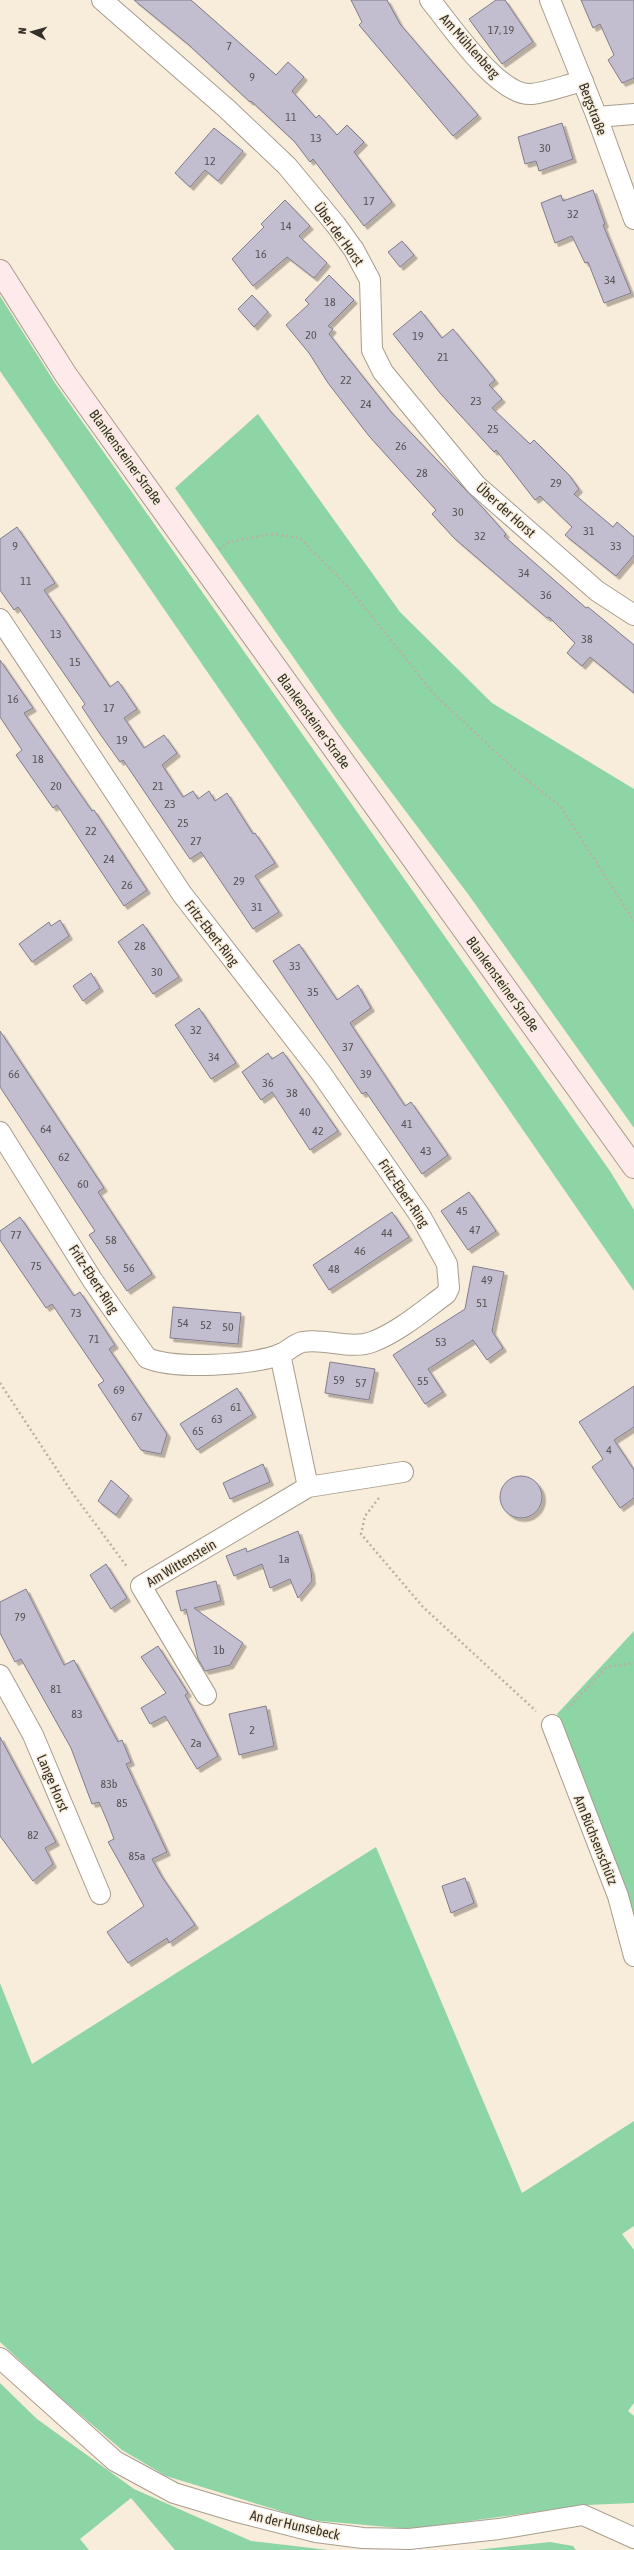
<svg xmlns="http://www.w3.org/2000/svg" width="634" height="2550" font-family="'Asap Condensed',sans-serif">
  <defs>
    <filter id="shadow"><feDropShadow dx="3.5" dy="3.5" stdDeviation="0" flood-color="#0004"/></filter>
  </defs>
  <rect width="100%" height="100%" fill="#f8ecda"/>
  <!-- green -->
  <g fill="#8dd5a5">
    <path d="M 0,296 L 55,383 L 610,1171 L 634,1210 L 634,1291 L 0,371 Z"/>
    <path d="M 258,414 L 400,612 L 492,703 L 634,789 L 634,1128 L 468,894 L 340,724 L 175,488 Z"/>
    <path d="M 634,1631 L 634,1927 L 624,1887 L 557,1714 Z"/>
    <path d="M 376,1847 L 522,2193 L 634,2121 L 634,2226 L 622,2234 L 634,2250 L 634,2403 L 628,2411 L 634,2416 L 634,2503 L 587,2505 L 410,2529 L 310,2520 L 166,2476 L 122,2450 L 56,2394 L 0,2342 L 0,1983 L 32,2064 Z"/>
    <path d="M 0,2383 L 37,2419 L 134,2489 L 251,2541 L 328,2550 L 175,2550 L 131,2498 L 80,2539 L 89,2550 L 0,2550 Z"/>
    <path d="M 550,2542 L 573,2546 L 576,2550 L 476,2550 Z"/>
  </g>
  <!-- building -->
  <g fill="#c3bdd0" stroke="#817c8d" filter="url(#shadow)">
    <path d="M 134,0 L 191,0 L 276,75 L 288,62 L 304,77 L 292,91 L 316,118 L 319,115 L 337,135 L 347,125 L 364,142 L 354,152 L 392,202 L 364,226 L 313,159 L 310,162 L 294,141 L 251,101 L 250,102 L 189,45 Z"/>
    <path d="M 351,0 L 387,0 L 400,24 L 478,115 L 453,136 L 359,25 L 362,22 Z"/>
    <path d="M 496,0 L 505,0 L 533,42 L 502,64 L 469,19 Z"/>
    <path d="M 581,0 L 634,0 L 634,78 L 622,83 L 608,60 L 614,55 L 600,24 L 593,28 Z"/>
    <path d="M 562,123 L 573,159 L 539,171 L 536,161 L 525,164 L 518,137 Z"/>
    <path d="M 214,128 L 243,151 L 218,181 L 205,170 L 190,187 L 175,173 Z"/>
    <path d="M 593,190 L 605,224 L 603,225 L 631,293 L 604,303 L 588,262 L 585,263 L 572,236 L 555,243 L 541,203 L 561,195 L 563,201 Z"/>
    <path d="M 285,200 L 310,226 L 299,236 L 327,263 L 314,278 L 287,257 L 253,286 L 232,259 L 264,227 L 261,224 Z"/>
    <path d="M 402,241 L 414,255 L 400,267 L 388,252 Z"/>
    <path d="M 329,275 L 354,300 L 328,326 L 333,329 L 329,334 L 391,412 L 484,509 L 506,534 L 504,536 L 586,608 L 588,607 L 634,645 L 634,693 L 590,657 L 582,666 L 567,653 L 575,643 L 549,617 L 547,618 L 454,538 L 432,514 L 436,510 L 369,436 L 328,383 L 309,353 L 286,325 L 309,304 L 305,300 Z"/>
    <path d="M 252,295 L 268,312 L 254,327 L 238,309 Z"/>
    <path d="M 421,311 L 442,338 L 453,329 L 495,380 L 489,385 L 502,399 L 492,408 L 530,444 L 534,440 L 569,475 L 579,489 L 574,494 L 613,527 L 617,522 L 634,537 L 634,555 L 616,576 L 565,535 L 572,527 L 540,496 L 535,500 L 496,450 L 494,452 L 440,393 L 393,334 Z"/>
    <path d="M 17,527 L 55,583 L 44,590 L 110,687 L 118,681 L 137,709 L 124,718 L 144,748 L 164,735 L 177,753 L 162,765 L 183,797 L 193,791 L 198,799 L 209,791 L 215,801 L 227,793 L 253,834 L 255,833 L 275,863 L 255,876 L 279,912 L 253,929 L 201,852 L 190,859 L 123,760 L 120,762 L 100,734 L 82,707 L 85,704 L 18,607 L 14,610 L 0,590 L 0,539 Z"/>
    <path d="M 0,660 L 33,708 L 24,713 L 92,811 L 94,810 L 147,890 L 124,906 L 57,805 L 53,808 L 16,755 L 22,750 L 0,717 Z"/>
    <path d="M 60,920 L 69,936 L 32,962 L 19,944 L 49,922 L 51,926 Z"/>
    <path d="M 143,924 L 179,977 L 153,994 L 118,942 Z"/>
    <path d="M 299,944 L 337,1000 L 358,985 L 371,1008 L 350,1023 L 405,1106 L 411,1102 L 448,1155 L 422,1174 L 366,1092 L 362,1094 L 273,961 Z"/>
    <path d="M 91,973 L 100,988 L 83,1001 L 73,986 Z"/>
    <path d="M 199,1008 L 236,1063 L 211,1079 L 175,1025 Z"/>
    <path d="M 0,1031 L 104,1188 L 98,1192 L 152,1274 L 127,1291 L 89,1235 L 95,1231 L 0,1087 Z"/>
    <path d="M 283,1052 L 338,1131 L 310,1150 L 272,1092 L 261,1100 L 242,1072 L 268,1053 L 272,1059 Z"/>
    <path d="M 469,1192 L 496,1231 L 468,1250 L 441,1211 Z"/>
    <path d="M 392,1212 L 409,1237 L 329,1290 L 313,1265 Z"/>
    <path d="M 20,1217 L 74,1296 L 80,1292 L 115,1345 L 109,1349 L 167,1434 L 161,1454 L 141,1450 L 98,1385 L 104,1381 L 72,1334 L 52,1304 L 46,1308 L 0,1240 L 0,1231 Z"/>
    <path d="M 473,1266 L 504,1272 L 492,1331 L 503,1348 L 487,1360 L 473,1340 L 428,1369 L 443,1392 L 425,1404 L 393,1355 L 465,1309 Z"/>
    <path d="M 173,1307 L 241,1313 L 238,1344 L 170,1338 Z"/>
    <path d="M 330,1362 L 375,1369 L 369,1400 L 325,1393 Z"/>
    <path d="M 634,1386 L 634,1427 L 614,1440 L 634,1470 L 634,1498 L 620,1508 L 592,1467 L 603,1459 L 579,1422 Z"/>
    <path d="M 237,1388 L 253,1414 L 197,1450 L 180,1424 Z"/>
    <path d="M 263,1464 L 270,1482 L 230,1499 L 223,1483 Z"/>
    <circle cx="521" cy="1497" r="21"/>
    <path d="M 111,1480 L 129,1496 L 116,1515 L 98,1501 Z"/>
    <path d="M 298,1531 L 311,1571 L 312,1581 L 298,1598 L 290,1579 L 270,1588 L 262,1564 L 234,1576 L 226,1556 L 246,1548 L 247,1552 Z"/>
    <path d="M 106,1564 L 127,1598 L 111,1609 L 90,1575 Z"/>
    <path d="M 216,1581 L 221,1601 L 194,1608 L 243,1643 L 230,1665 L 205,1671 L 198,1659 L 186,1609 L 181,1611 L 176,1591 Z"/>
    <path d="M 26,1589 L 64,1665 L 74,1660 L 118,1742 L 122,1740 L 131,1762 L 126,1764 L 167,1852 L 152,1859 L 162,1877 L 195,1925 L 169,1943 L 167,1938 L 128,1963 L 107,1932 L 144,1906 L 108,1842 L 114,1839 L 108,1823 L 99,1802 L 92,1804 L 71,1748 L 21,1659 L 15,1662 L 0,1633 L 0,1602 Z"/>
    <path d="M 158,1646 L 188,1693 L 185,1695 L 218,1756 L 197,1769 L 165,1716 L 150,1724 L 141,1708 L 166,1693 L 141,1657 Z"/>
    <path d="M 266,1706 L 274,1746 L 239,1755 L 229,1714 Z"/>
    <path d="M 0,1737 L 56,1842 L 45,1848 L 53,1864 L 33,1881 L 0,1836 Z"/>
    <path d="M 465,1878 L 474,1903 L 451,1913 L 442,1886 Z"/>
  </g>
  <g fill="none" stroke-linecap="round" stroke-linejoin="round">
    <!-- minor casing -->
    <g stroke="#a89d8d" stroke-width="22">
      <g id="minor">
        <path d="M 102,0 L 227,109 L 287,166 L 336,225 L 354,250 L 370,280 L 372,350 L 383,372 L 476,485 L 597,591 L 634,615"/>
        <path d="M 430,0 C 450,24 498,97 532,94 C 548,92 566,85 583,81"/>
        <path d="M 550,0 L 597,117 L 634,219"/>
        <path d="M 597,117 L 634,114"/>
        <path d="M 0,619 L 182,894 L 321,1073 L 421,1217 L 447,1264 L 449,1288 L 446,1294 C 424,1310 399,1332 372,1342 C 351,1350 325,1338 303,1342 C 295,1343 287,1352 279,1355 C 250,1365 176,1370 147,1358 L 93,1281 L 0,1132"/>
        <path d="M 280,1354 L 308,1487"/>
        <path d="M 0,1675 L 33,1735 L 100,1894"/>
        <path d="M 206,1695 L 141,1586 L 308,1487 L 403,1472"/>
        <path d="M 552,1725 L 618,1896 L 634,1956"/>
        <path d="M 0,2358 L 115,2461 L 174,2493 L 234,2511 L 316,2532 L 363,2538 L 409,2539 L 499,2529 L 583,2515 L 634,2538"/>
      </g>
    </g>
    <!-- secondary casing -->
    <g stroke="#a89d8d" stroke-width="24">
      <path id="secondary" d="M 0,271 L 66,375 L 634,1167"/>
    </g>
    <!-- path -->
    <g stroke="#bab1a2" stroke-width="2.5" stroke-dasharray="2 3" stroke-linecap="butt">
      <path d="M 219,549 L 229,542 L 272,534 L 300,538 L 350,589 L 434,694 L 515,770 L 561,807 L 634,921"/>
      <path d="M 0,1383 L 71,1491 L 128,1568"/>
      <path d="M 379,1498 L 365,1516 L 361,1534 L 423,1607 L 536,1711"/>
      <path d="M 567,1709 L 607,1667 L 634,1663"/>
    </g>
    <!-- minor -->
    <use href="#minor" stroke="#fff" stroke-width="20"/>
    <!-- secondary -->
    <use href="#secondary" stroke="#fee9eb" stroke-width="22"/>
  </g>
  <g text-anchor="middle" stroke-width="3" stroke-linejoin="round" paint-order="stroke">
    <!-- number labels -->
    <g font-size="12" fill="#585454">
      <text x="501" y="34">17, 19</text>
      <text x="229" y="50">7</text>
      <text x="252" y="81">9</text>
      <text x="291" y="121">11</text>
      <text x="316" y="142">13</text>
      <text x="545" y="152">30</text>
      <text x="210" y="165">12</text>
      <text x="369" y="205">17</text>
      <text x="573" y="218">32</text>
      <text x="286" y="230">14</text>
      <text x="261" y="258">16</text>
      <text x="610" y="284">34</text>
      <text x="330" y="306">18</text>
      <text x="311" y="339">20</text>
      <text x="418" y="340">19</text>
      <text x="443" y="361">21</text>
      <text x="346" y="384">22</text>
      <text x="476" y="405">23</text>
      <text x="366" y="408">24</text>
      <text x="493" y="433">25</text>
      <text x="401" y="450">26</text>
      <text x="422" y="477">28</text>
      <text x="556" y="487">29</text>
      <text x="458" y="516">30</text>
      <text x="589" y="535">31</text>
      <text x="480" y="540">32</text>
      <text x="15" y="550">9</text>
      <text x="616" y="550">33</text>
      <text x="524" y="577">34</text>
      <text x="26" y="585">11</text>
      <text x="546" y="599">36</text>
      <text x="56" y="638">13</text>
      <text x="587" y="643">38</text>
      <text x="75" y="666">15</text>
      <text x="13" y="703">16</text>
      <text x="109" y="712">17</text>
      <text x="122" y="744">19</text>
      <text x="38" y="763">18</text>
      <text x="56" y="790">20</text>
      <text x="158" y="790">21</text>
      <text x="170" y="808">23</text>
      <text x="183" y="827">25</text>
      <text x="91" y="835">22</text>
      <text x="196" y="845">27</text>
      <text x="109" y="863">24</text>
      <text x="239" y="885">29</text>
      <text x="127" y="889">26</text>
      <text x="257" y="911">31</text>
      <text x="140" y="950">28</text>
      <text x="295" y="970">33</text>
      <text x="157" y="976">30</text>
      <text x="313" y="996">35</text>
      <text x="196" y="1034">32</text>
      <text x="348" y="1051">37</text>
      <text x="214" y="1061">34</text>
      <text x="14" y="1078">66</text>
      <text x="366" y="1078">39</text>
      <text x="268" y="1087">36</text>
      <text x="292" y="1097">38</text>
      <text x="305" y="1116">40</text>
      <text x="407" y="1128">41</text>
      <text x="46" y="1133">64</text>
      <text x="318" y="1135">42</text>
      <text x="426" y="1155">43</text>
      <text x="64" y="1161">62</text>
      <text x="83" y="1188">60</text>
      <text x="462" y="1215">45</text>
      <text x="475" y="1234">47</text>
      <text x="387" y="1237">44</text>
      <text x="16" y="1239">77</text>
      <text x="111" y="1244">58</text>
      <text x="360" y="1255">46</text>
      <text x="36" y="1270">75</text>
      <text x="129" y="1272">56</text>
      <text x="334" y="1273">48</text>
      <text x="487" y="1284">49</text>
      <text x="482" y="1307">51</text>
      <text x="76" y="1317">73</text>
      <text x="183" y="1327">54</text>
      <text x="206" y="1329">52</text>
      <text x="228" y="1331">50</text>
      <text x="94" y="1343">71</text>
      <text x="441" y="1346">53</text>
      <text x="339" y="1384">59</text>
      <text x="423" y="1385">55</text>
      <text x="361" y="1387">57</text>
      <text x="119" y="1394">69</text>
      <text x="236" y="1411">61</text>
      <text x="137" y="1421">67</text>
      <text x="217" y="1423">63</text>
      <text x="198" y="1435">65</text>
      <text x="609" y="1454">4</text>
      <text x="284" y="1563">1a</text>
      <text x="20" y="1621">79</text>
      <text x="219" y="1654">1b</text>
      <text x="56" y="1693">81</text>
      <text x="77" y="1718">83</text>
      <text x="252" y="1734">2</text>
      <text x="196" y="1747">2a</text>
      <text x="109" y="1788">83b</text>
      <text x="122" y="1807">85</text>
      <text x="33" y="1839">82</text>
      <text x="137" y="1860">85a</text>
    </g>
    <!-- street labels -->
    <g font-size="14" fill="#35312a" stroke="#f8ecda">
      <text transform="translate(470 46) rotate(48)" y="5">Am Mühlenberg</text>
      <text transform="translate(593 109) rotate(69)" y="5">Bergstraße</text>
      <text transform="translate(339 234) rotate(54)" y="5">Über der Horst</text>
      <text transform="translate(126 457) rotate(54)" y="5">Blankensteiner Straße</text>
      <text transform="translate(506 510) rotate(42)" y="5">Über der Horst</text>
      <text transform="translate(314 721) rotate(54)" y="5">Blankensteiner Straße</text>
      <text transform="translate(212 933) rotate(52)" y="5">Fritz-Ebert-Ring</text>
      <text transform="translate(503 984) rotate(54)" y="5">Blankensteiner Straße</text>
      <text transform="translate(404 1193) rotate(56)" y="5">Fritz-Ebert-Ring</text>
      <text transform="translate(94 1279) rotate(57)" y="5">Fritz-Ebert-Ring</text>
      <text transform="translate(181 1563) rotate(-31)" y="5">Am Wittenstein</text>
      <text transform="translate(53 1783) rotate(67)" y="5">Lange Horst</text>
      <text transform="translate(596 1840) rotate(68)" y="5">Am Büchsenschütz</text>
      <text transform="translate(295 2525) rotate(13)" y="5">An der Hunsebeck</text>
    </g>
  </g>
  <!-- north arrow -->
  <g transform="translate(32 32) rotate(276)" stroke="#f8ecda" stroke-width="3" paint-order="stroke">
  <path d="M0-3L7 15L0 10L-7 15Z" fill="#35312a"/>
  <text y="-6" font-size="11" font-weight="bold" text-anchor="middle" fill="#35312a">N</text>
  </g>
</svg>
